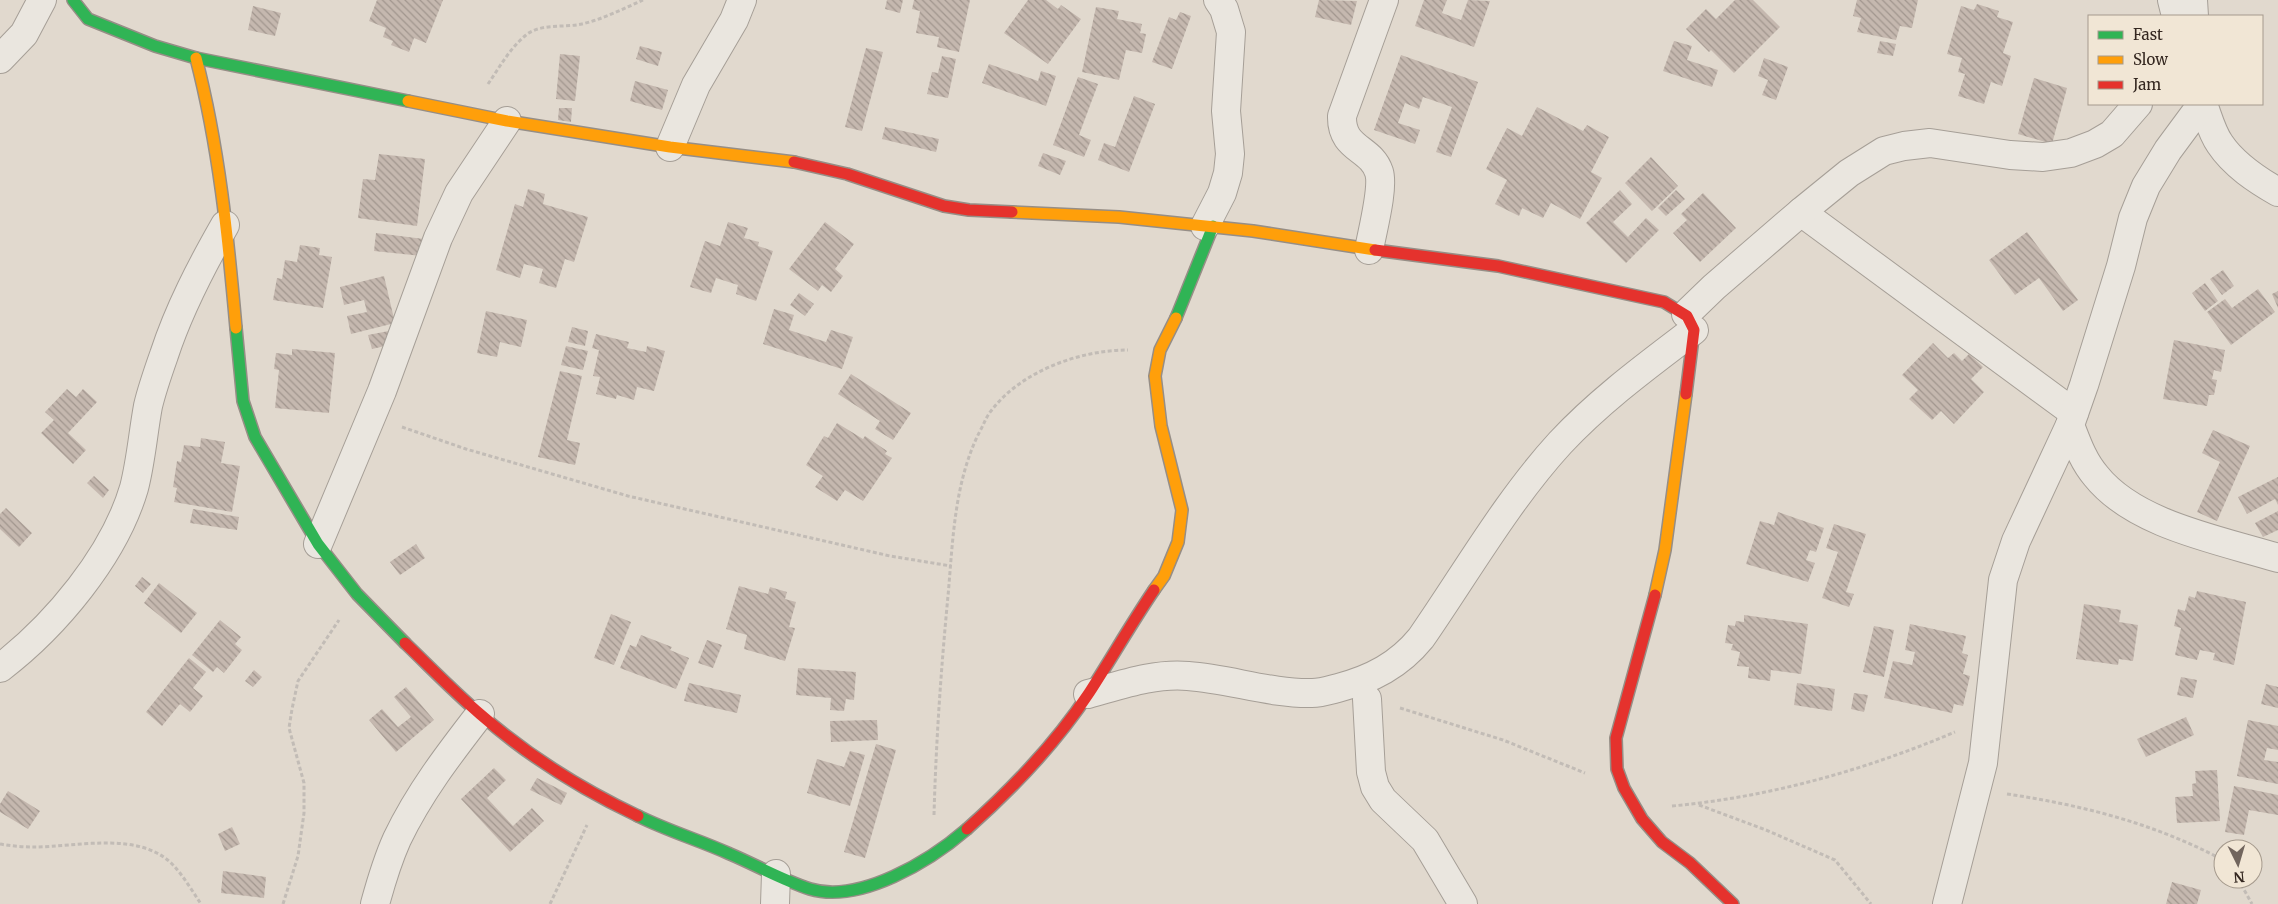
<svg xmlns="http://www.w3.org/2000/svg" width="2278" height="904" font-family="Merriweather,serif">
  <defs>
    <pattern id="building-back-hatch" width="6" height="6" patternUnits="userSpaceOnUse" patternTransform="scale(1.25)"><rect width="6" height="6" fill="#c5b8af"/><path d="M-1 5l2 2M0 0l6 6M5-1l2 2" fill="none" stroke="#a1968e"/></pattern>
  </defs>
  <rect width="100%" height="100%" fill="#e1d9ce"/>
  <!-- building -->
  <g fill="url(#building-back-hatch)">
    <path d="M 377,0 L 443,0 L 426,43 L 414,38 L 409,52 L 391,45 L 393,41 L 383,37 L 386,28 L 369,21 Z"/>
    <path d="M 887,0 L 903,0 L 900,13 L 885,9 Z"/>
    <path d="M 914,0 L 970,0 L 959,52 L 937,47 L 939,37 L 916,33 L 920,11 L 912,9 Z"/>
    <path d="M 1028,0 L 1046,0 L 1058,9 L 1061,5 L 1081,19 L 1048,64 L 1004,33 Z"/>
    <path d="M 1319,0 L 1357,1 L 1351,25 L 1315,17 Z"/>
    <path d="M 1424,0 L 1447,0 L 1442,13 L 1461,20 L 1468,0 L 1490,1 L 1474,47 L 1415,26 Z"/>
    <path d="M 1735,0 L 1753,0 L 1780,27 L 1734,73 L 1711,50 L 1709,52 L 1686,29 L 1706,9 L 1716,19 Z"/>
    <path d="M 1857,0 L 1918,0 L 1912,28 L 1900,26 L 1896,40 L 1857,32 L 1861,18 L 1853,16 Z"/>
    <path d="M 1977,4 L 1999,11 L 1997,17 L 2013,22 L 2003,53 L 2011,56 L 2002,86 L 1991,82 L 1984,104 L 1958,96 L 1965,74 L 1958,72 L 1962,58 L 1947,54 L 1961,6 L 1974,10 Z"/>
    <path d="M 253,6 L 281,13 L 275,36 L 248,30 Z"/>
    <path d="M 1096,7 L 1119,11 L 1117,19 L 1142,24 L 1140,33 L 1146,34 L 1142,53 L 1126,50 L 1119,80 L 1082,72 Z"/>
    <path d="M 1180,12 L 1191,16 L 1172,69 L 1152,62 L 1169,17 L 1176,20 Z"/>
    <path d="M 1674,41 L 1692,46 L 1687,60 L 1718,70 L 1712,87 L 1663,71 Z"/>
    <path d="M 1880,41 L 1896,44 L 1893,56 L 1877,53 Z"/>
    <path d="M 640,46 L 662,52 L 658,66 L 636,59 Z"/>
    <path d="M 866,48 L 883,52 L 862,131 L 845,127 Z"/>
    <path d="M 560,54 L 580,56 L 575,101 L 556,99 Z"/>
    <path d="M 1401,55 L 1478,82 L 1451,157 L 1436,152 L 1452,107 L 1423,97 L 1419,109 L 1405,103 L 1398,123 L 1420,130 L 1415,144 L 1374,130 Z"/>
    <path d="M 942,56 L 956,59 L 948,98 L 927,94 L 932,72 L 938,73 Z"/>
    <path d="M 1764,58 L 1788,67 L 1776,100 L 1762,95 L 1768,80 L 1758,76 Z"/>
    <path d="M 989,64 L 1038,81 L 1041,71 L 1056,76 L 1046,106 L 982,83 Z"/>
    <path d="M 1078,77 L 1098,84 L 1079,135 L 1091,140 L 1084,157 L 1053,145 Z"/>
    <path d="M 2034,78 L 2067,88 L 2052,144 L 2018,134 Z"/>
    <path d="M 635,81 L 668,90 L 662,110 L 630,101 Z"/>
    <path d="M 1134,96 L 1155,104 L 1129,172 L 1098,160 L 1104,143 L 1115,147 Z"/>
    <path d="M 1537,107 L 1583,131 L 1587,125 L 1609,137 L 1591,172 L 1602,178 L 1580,219 L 1551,203 L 1543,218 L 1522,208 L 1519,216 L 1495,204 L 1507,180 L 1486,169 L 1507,128 L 1522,136 Z"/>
    <path d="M 559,108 L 572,108 L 571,122 L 558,120 Z"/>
    <path d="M 885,127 L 939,139 L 936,152 L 882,139 Z"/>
    <path d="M 1043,153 L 1066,161 L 1060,175 L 1038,166 Z"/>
    <path d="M 379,154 L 425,159 L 417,226 L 358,218 L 363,179 L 375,180 Z"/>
    <path d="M 1651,157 L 1678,186 L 1652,211 L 1625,183 Z"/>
    <path d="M 528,189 L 545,194 L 543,204 L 588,217 L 574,262 L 565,259 L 556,288 L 539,283 L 543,269 L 524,264 L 520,278 L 496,270 L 515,204 L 523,207 Z"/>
    <path d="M 1620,190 L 1632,204 L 1613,222 L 1628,237 L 1646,218 L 1659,230 L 1626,263 L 1586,223 Z"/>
    <path d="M 1676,190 L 1685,199 L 1666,216 L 1658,208 Z"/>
    <path d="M 1703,193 L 1736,228 L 1700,262 L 1673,233 L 1687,220 L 1681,214 Z"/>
    <path d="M 728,222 L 748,228 L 744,238 L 759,242 L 758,246 L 773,251 L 756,301 L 736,294 L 738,285 L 716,278 L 711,293 L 690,287 L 705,241 L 720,246 Z"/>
    <path d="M 825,222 L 854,244 L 835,269 L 843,276 L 831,292 L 822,285 L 818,291 L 789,269 Z"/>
    <path d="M 2027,232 L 2078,300 L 2063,311 L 2039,278 L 2015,295 L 1989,260 Z"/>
    <path d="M 376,233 L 424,239 L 422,256 L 374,251 Z"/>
    <path d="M 300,245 L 320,248 L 319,255 L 332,257 L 323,308 L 273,300 L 277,278 L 282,279 L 285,260 L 297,262 Z"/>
    <path d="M 2223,270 L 2234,286 L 2222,295 L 2210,279 Z"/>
    <path d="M 384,276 L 395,323 L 351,334 L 347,316 L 367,312 L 364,300 L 344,305 L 340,287 Z"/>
    <path d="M 2205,283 L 2218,301 L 2205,311 L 2192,293 Z"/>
    <path d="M 2258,289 L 2275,312 L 2231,345 L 2207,312 L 2225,299 L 2232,308 Z"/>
    <path d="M 2278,291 L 2278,308 L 2272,294 Z"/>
    <path d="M 799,293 L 814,304 L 805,316 L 790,305 Z"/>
    <path d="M 774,309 L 794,315 L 789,330 L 826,342 L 831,330 L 853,337 L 842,369 L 763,344 Z"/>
    <path d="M 486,311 L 527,320 L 521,347 L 500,342 L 497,357 L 477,353 Z"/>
    <path d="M 572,327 L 588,331 L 585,346 L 568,342 Z"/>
    <path d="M 399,329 L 402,342 L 372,349 L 368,335 Z"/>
    <path d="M 596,334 L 629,342 L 627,348 L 646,352 L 647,346 L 665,351 L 654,391 L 637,387 L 634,400 L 617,395 L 616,399 L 596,394 L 600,377 L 593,376 L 599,350 L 592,348 Z"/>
    <path d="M 2174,340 L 2225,350 L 2221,372 L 2214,370 L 2212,379 L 2217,380 L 2214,395 L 2209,395 L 2207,406 L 2163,399 Z"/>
    <path d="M 1933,343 L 1948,358 L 1954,353 L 1962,361 L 1969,354 L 1983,367 L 1971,379 L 1984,392 L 1954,424 L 1941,411 L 1932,420 L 1909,399 L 1918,390 L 1902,375 Z"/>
    <path d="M 566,346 L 588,351 L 583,370 L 561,365 Z"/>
    <path d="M 292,349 L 335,353 L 329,413 L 275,408 L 279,370 L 274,369 L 276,353 L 292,355 Z"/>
    <path d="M 560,371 L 582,376 L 567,440 L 580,443 L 575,465 L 538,457 Z"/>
    <path d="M 851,374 L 911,413 L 893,440 L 875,429 L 880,421 L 838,394 Z"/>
    <path d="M 67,389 L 76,397 L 83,389 L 97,402 L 68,433 L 86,450 L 73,464 L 41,433 L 54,420 L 45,412 Z"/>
    <path d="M 837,423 L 863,439 L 865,436 L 887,451 L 885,454 L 892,458 L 863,501 L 845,490 L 837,501 L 815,487 L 823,476 L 806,465 L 824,436 L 828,438 Z"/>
    <path d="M 2213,430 L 2250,446 L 2217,521 L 2197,512 L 2220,462 L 2202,453 Z"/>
    <path d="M 201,438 L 225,442 L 221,463 L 240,466 L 232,512 L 174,502 L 177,488 L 173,487 L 177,461 L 181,462 L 184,445 L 200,447 Z"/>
    <path d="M 94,476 L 109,490 L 103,498 L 87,483 Z"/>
    <path d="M 2278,477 L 2278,505 L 2275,499 L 2247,514 L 2238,497 Z"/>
    <path d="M 6,508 L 32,533 L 19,547 L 0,529 L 0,514 Z"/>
    <path d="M 193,509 L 239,517 L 237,530 L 190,523 Z"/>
    <path d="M 2278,511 L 2278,530 L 2263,537 L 2255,523 Z"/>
    <path d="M 1778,512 L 1824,528 L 1816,552 L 1810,550 L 1806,560 L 1815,563 L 1808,582 L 1746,564 L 1760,521 L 1774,525 Z"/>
    <path d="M 1834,524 L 1866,534 L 1846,592 L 1854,594 L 1849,607 L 1822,598 L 1838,552 L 1826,548 Z"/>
    <path d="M 416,544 L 425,558 L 400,575 L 390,562 Z"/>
    <path d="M 142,577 L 151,584 L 143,593 L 135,586 Z"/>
    <path d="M 159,583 L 197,613 L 181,633 L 144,603 Z"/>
    <path d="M 739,586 L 768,594 L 770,587 L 787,592 L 785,599 L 796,602 L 789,627 L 795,628 L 785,661 L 744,649 L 747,635 L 726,629 Z"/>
    <path d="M 2197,591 L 2246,602 L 2234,665 L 2213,660 L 2215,653 L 2200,650 L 2197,660 L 2175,655 L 2181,628 L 2174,626 L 2178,609 L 2185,611 L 2189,596 L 2195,598 Z"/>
    <path d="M 2084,604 L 2121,610 L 2119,622 L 2138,625 L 2133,661 L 2119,659 L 2118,665 L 2076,659 Z"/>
    <path d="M 611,614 L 631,622 L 614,665 L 594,658 Z"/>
    <path d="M 1744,615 L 1808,624 L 1801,674 L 1771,670 L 1770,681 L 1748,678 L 1749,667 L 1737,666 L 1740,652 L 1731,650 L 1733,644 L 1725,643 L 1728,625 L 1735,626 L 1736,621 L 1744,622 Z"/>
    <path d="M 220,620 L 241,637 L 235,644 L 242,650 L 224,673 L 217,667 L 213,672 L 192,655 Z"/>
    <path d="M 1910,624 L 1966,636 L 1962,653 L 1968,655 L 1963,674 L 1970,676 L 1963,706 L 1954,704 L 1952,713 L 1884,698 L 1893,661 L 1912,665 L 1915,652 L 1905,650 Z"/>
    <path d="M 1874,626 L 1894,630 L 1884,677 L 1863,672 Z"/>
    <path d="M 641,635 L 672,647 L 670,650 L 689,658 L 676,689 L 620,668 L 630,645 L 636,647 Z"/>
    <path d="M 707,640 L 722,645 L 713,668 L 698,663 Z"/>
    <path d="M 189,658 L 206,672 L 193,688 L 203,696 L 190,712 L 180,704 L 162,726 L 146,712 Z"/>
    <path d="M 798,668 L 856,672 L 854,700 L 846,699 L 844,711 L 830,710 L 831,698 L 796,695 Z"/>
    <path d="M 254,670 L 262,677 L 253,687 L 245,681 Z"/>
    <path d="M 2181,677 L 2197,680 L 2193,698 L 2177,695 Z"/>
    <path d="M 689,683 L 741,695 L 737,713 L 684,701 Z"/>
    <path d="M 1797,683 L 1835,689 L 1832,711 L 1794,705 Z"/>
    <path d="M 2266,684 L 2278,687 L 2278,708 L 2261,704 Z"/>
    <path d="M 406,687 L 434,720 L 396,752 L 369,720 L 382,709 L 398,727 L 411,717 L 394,697 Z"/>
    <path d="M 1854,693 L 1868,695 L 1864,712 L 1851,709 Z"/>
    <path d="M 2186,717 L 2194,735 L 2146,757 L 2137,739 Z"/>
    <path d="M 877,720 L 878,740 L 831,742 L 830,721 Z"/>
    <path d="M 2248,720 L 2278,726 L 2278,750 L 2267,748 L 2264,760 L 2278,762 L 2278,784 L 2237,776 Z"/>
    <path d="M 876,744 L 896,750 L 865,858 L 844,852 Z"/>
    <path d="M 850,751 L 865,755 L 850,806 L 807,793 L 817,759 L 844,767 Z"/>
    <path d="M 494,768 L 506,780 L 487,798 L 513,826 L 532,808 L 544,821 L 510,852 L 461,799 Z"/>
    <path d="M 2217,770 L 2220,821 L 2177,823 L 2175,797 L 2193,796 L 2192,784 L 2196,783 L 2195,771 Z"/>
    <path d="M 537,778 L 567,793 L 561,805 L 530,790 Z"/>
    <path d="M 2234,786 L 2278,795 L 2278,815 L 2249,810 L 2244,835 L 2225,832 Z"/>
    <path d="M 8,791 L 40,811 L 28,829 L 0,812 L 0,804 Z"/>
    <path d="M 232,827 L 240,844 L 225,851 L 218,834 Z"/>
    <path d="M 223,871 L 266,877 L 264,898 L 221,893 Z"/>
    <path d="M 2172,882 L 2201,890 L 2197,904 L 2166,904 Z"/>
  </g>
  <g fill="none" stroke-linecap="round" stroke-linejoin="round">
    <!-- street casing -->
    <g stroke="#a69f97" stroke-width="30">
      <g id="street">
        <path d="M 2172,0 L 2176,16"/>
        <path d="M 2193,0 L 2194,16"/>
        <path d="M 0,59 L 24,34 L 42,0"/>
        <path d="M 2203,104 C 2208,117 2212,133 2220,144 C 2234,165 2257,180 2278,192"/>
        <path d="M 670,147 L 696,85 L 734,20 L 742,0"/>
        <path d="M 1801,212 L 2074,413"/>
        <path d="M 1205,226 L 1222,193 L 1228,173 L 1230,154 L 1226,111 L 1231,32 L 1224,9 L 1218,0"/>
        <path d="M 1369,250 C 1372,232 1384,188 1379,172 C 1371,147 1341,150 1342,116 L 1384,0"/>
        <path d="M 1686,314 L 1714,287 L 1801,212 L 1849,173 L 1884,151 L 1904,146 L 1930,143 L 2010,155 L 2043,157 L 2071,153 L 2095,144 L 2112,134 L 2138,104"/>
        <path d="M 2070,425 C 2077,443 2083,461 2096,476 C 2135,525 2220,540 2278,558"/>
        <path d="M 318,544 L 382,391 L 438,238 L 459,193 L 507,121"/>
        <path d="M 0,668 C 55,626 114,556 134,488 C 141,461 143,433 148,406 C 152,389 158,372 164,355 C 179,309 201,267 225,225"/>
        <path d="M 1088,694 C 1121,685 1154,673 1188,676 C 1230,679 1271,694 1312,693 C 1321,693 1330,690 1338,688 C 1372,679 1399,665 1421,638 C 1466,573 1507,501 1560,443 C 1600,400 1648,365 1694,330"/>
        <path d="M 1367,699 L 1371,772 L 1375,787 L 1383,800 L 1425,840 L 1463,904"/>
        <path d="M 375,904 C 381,882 388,859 397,839 C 419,793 449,754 480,714"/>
        <path d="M 775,904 L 776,874"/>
        <path d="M 1947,904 L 1983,763 L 2003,580 L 2016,541 L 2070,425 L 2084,385 L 2121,266 L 2133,218 L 2146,186 L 2168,150 L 2202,104"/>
      </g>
    </g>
    <!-- fast casing -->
    <g stroke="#968e86" stroke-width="14">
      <g id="fast">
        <path d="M 73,0 L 88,19 L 155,46 L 196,58 L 408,101"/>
        <path d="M 1176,318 L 1213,226"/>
        <path d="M 236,328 L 243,401 L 255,437 L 318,544 L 357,594 L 405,643"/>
        <path d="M 638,816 C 668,831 699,840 730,854 C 756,865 782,880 810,889 C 860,904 930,861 967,829"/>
      </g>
    </g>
    <!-- slow casing -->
    <g stroke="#968e86" stroke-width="14">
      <g id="slow">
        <path d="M 196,58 C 219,147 228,237 236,328"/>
        <path d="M 408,101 L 507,121 L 670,147 L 794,162"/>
        <path d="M 1012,212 L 1119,217 L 1253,231 L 1375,250"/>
        <path d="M 1154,590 L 1164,576 L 1178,542 L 1182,510 L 1161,426 L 1155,376 L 1160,350 L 1176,318"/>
        <path d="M 1655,595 L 1665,550 L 1686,394"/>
      </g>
    </g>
    <!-- jam casing -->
    <g stroke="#968e86" stroke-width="14">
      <g id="jam">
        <path d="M 794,162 L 847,174 L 944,206 L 969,210 L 1012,212"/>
        <path d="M 1375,250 L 1498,266 L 1664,302 L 1687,316 L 1694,330 L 1686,394"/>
        <path d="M 1655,595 L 1616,738 L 1617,769 L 1624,788 L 1642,819 L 1662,842 L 1690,863 L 1733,904"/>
        <path d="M 405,643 C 430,667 454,692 480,714 C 528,756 581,789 638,816"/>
        <path d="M 967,829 C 1012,789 1056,743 1089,693 C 1111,659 1131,624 1154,590"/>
      </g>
    </g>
    <!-- path -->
    <g stroke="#c2bcb6" stroke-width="3" stroke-dasharray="4 2.5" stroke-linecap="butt">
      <path d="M 488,84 C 499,68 510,48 526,35 C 541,23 564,28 582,24 C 603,19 623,9 643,0"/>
      <path d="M 402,427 L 466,449 L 628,496 L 890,556 L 951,566"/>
      <path d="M 1400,708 L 1503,740 L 1585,773"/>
      <path d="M 2007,794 C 2082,805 2156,824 2223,860"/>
      <path d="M 1699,805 L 1766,830 L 1835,860 L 1871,904"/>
      <path d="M 1672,806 C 1770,797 1865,770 1955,732"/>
      <path d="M 934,815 C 936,742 941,669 948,596 C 953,540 954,482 980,431 C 984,424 986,417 991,411 C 1021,371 1080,350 1128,350"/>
      <path d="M 0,844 C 11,846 23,847 34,847 C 77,847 141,830 174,866 C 184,877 193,892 201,904"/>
      <path d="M 2238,879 L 2252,904"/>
      <path d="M 283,904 L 298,856 L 304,813 L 304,783 L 289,728 L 292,709 L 298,681 L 339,620"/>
      <path d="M 550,904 L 587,825"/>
    </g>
    <!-- street -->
    <use href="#street" stroke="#eae6df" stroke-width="28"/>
    <!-- fast -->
    <use href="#fast" stroke="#30b455" stroke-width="11"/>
    <!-- slow -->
    <use href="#slow" stroke="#ff9f0a" stroke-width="11"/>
    <!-- jam -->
    <use href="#jam" stroke="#e5322d" stroke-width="11"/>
  </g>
  <!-- legend -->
  <rect x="2088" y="15" width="175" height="90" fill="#f1e6d5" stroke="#a59a8d"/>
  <rect x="2098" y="31" width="25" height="8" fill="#30b455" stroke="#a59a8d"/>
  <text x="2133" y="40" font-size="15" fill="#342720">Fast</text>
  <rect x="2098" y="56" width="25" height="8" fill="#ff9f0a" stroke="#a59a8d"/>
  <text x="2133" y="65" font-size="15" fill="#342720">Slow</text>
  <rect x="2098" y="81" width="25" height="8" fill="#e5322d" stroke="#a59a8d"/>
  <text x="2133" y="90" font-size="15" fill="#342720">Jam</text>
  <!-- north arrow -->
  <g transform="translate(2238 864) rotate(175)"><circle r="24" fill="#f1e6d5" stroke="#a59a8d"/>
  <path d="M0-4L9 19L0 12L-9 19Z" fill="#71655d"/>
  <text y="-8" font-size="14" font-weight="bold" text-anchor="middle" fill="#342720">N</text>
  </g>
</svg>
